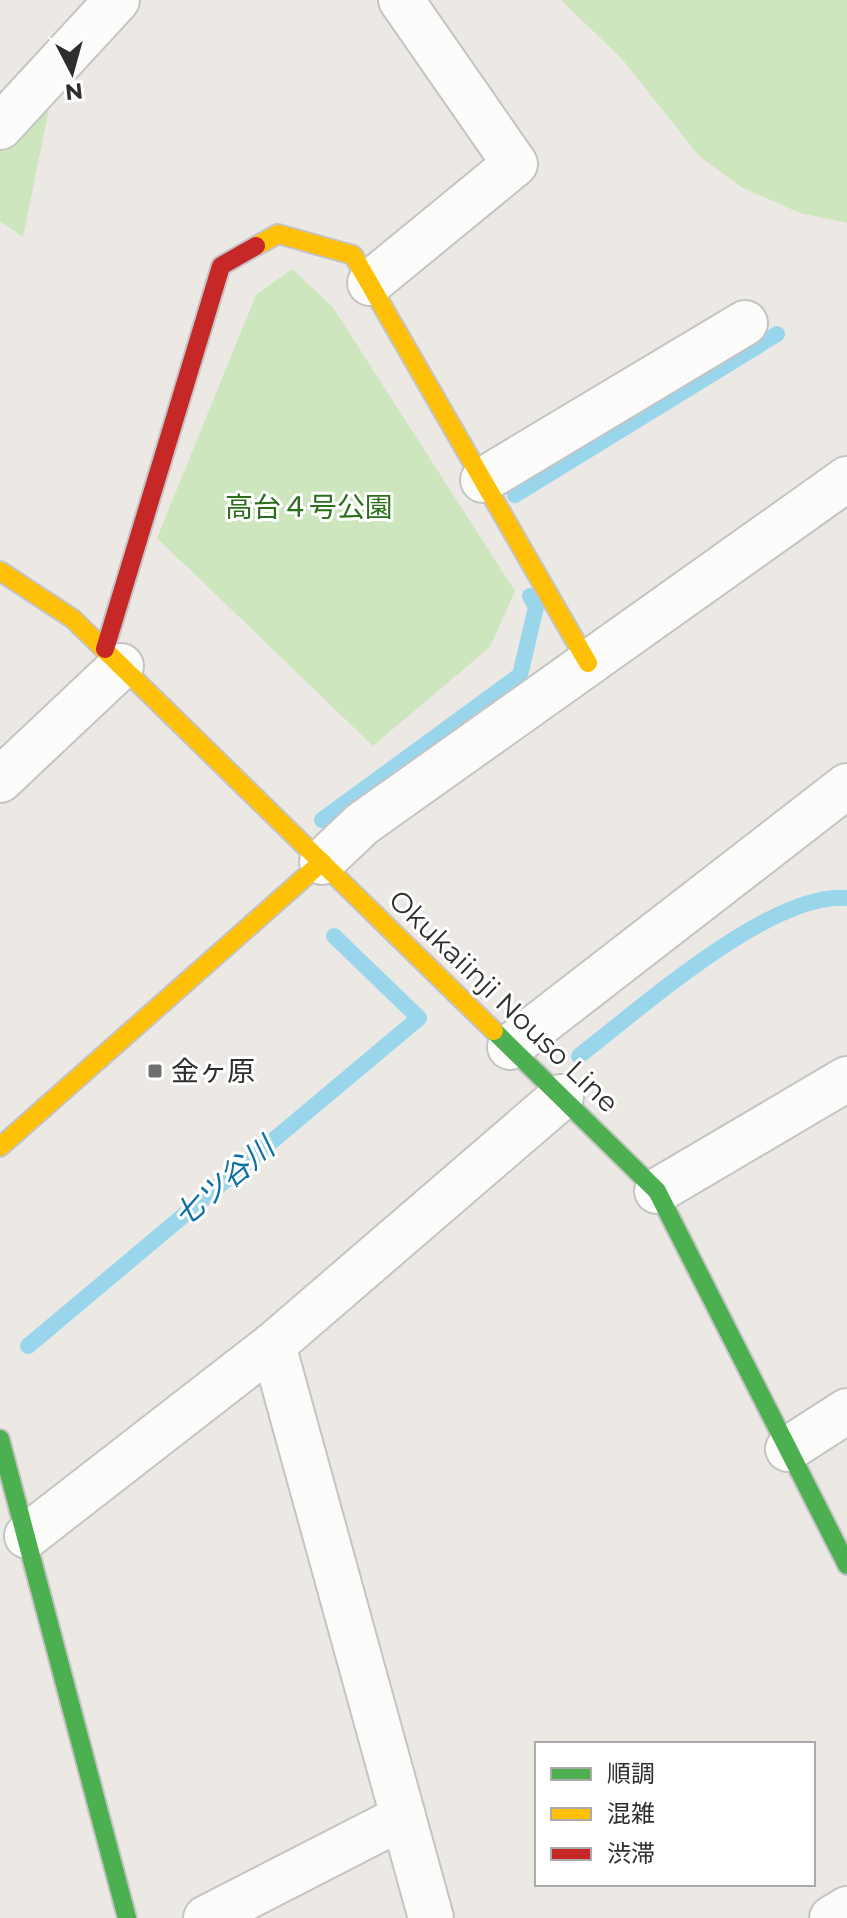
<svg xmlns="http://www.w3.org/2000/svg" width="847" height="1918" font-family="Montserrat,'Noto Sans JP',sans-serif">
  <rect width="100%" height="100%" fill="#ece8e4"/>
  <!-- green -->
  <g fill="#cee6be">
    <path d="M 561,0 L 847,0 L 847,223 L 800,213 L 741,187 L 699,156 L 622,59 Z"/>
    <path d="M 53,89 L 23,237 L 0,221 L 0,148 Z"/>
    <path d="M 292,269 L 332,306 L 515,591 L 490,647 L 373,746 L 157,538 L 256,295 Z"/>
  </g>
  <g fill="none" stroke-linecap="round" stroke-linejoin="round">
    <!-- stream -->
    <g stroke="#99d6ec" stroke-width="16">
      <path d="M 515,495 L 777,334"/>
      <path d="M 322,820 L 520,675 L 536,607 L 530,596"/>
      <path d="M 579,1056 C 639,1010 771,891 847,898"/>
      <path d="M 28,1346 L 419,1018 L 334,936"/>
    </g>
    <!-- street casing -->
    <g stroke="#c5c4c5" stroke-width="48">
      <g id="street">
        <path d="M 0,127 L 117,0"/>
        <path d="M 370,283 L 515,164 L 401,0"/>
        <path d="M 483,480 L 745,323"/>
        <path d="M 0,780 L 121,666"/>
        <path d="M 322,862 L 362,824 L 847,479"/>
        <path d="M 510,1047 L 847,786"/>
        <path d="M 657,1191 L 847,1079"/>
        <path d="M 273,1345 L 431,1918"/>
        <path d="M 788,1449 L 847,1411"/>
        <path d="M 27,1536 L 273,1345 L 561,1097"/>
        <path d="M 206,1918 L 403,1817"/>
        <path d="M 832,1918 L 847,1909"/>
      </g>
    </g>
    <!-- fast casing -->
    <g stroke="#c5c4c5" stroke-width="22">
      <g id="fast">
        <path d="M 494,1031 L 657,1191 L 847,1565"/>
        <path d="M 0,1439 L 127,1918"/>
      </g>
    </g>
    <!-- slow casing -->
    <g stroke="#c5c4c5" stroke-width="22">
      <g id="slow">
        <path d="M 256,246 L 278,234 L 353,255 L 588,663"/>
        <path d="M 0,571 L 73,619 L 494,1031"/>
        <path d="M 0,1147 L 322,862"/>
      </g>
    </g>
    <!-- jam casing -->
    <g stroke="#c5c4c5" stroke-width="22">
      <path id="jam" d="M 105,649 L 221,266 L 256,246"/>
    </g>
    <!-- street -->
    <use href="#street" stroke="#fcfcfb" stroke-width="44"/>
    <!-- fast -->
    <use href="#fast" stroke="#4caf50" stroke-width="18"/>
    <!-- slow -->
    <use href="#slow" stroke="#ffc107" stroke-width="18"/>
    <!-- jam -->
    <use href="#jam" stroke="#c62828" stroke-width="18"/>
  </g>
  <!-- markers -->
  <rect fill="#706f6e" stroke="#fff" stroke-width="3" x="147" y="1063" width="16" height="16" rx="4"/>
  <g text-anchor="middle" stroke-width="6" stroke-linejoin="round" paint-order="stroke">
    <!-- park labels -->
    <g font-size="28" fill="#2c6e1b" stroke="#fff">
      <text x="309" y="517">高台４号公園</text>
    </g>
    <!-- street labels -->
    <g font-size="28" fill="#2e2e2e" stroke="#fff">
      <text transform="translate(504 1001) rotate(44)" y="10">Okukaiinji Nouso Line</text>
    </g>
    <!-- poi labels -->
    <g font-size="28" fill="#2e2e2e" stroke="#fff" text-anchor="start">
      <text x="171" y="1081">金ヶ原</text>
    </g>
    <!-- water labels -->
    <g font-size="30" font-style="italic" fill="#0d6fa3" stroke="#fff">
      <text transform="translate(224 1182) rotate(-40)" y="10">七ツ谷川</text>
    </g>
  </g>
  <!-- legend -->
  <rect x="535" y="1742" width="280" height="144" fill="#ffffff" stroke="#ababab" stroke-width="2"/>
  <rect x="551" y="1768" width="40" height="12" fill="#4caf50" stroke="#ababab" stroke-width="2"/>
  <text x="607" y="1782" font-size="24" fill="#2e2e2e">順調</text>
  <rect x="551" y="1808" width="40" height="12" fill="#ffc107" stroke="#ababab" stroke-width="2"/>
  <text x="607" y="1822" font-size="24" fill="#2e2e2e">混雑</text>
  <rect x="551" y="1848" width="40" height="12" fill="#c62828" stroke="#ababab" stroke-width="2"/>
  <text x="607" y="1862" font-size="24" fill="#2e2e2e">渋滞</text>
  <!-- north arrow -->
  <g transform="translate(72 72) rotate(174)" stroke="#ffffff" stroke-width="6" paint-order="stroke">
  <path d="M0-6L14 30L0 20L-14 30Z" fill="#2e2e2e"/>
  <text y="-12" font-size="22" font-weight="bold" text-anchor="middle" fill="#2e2e2e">N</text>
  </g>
</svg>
